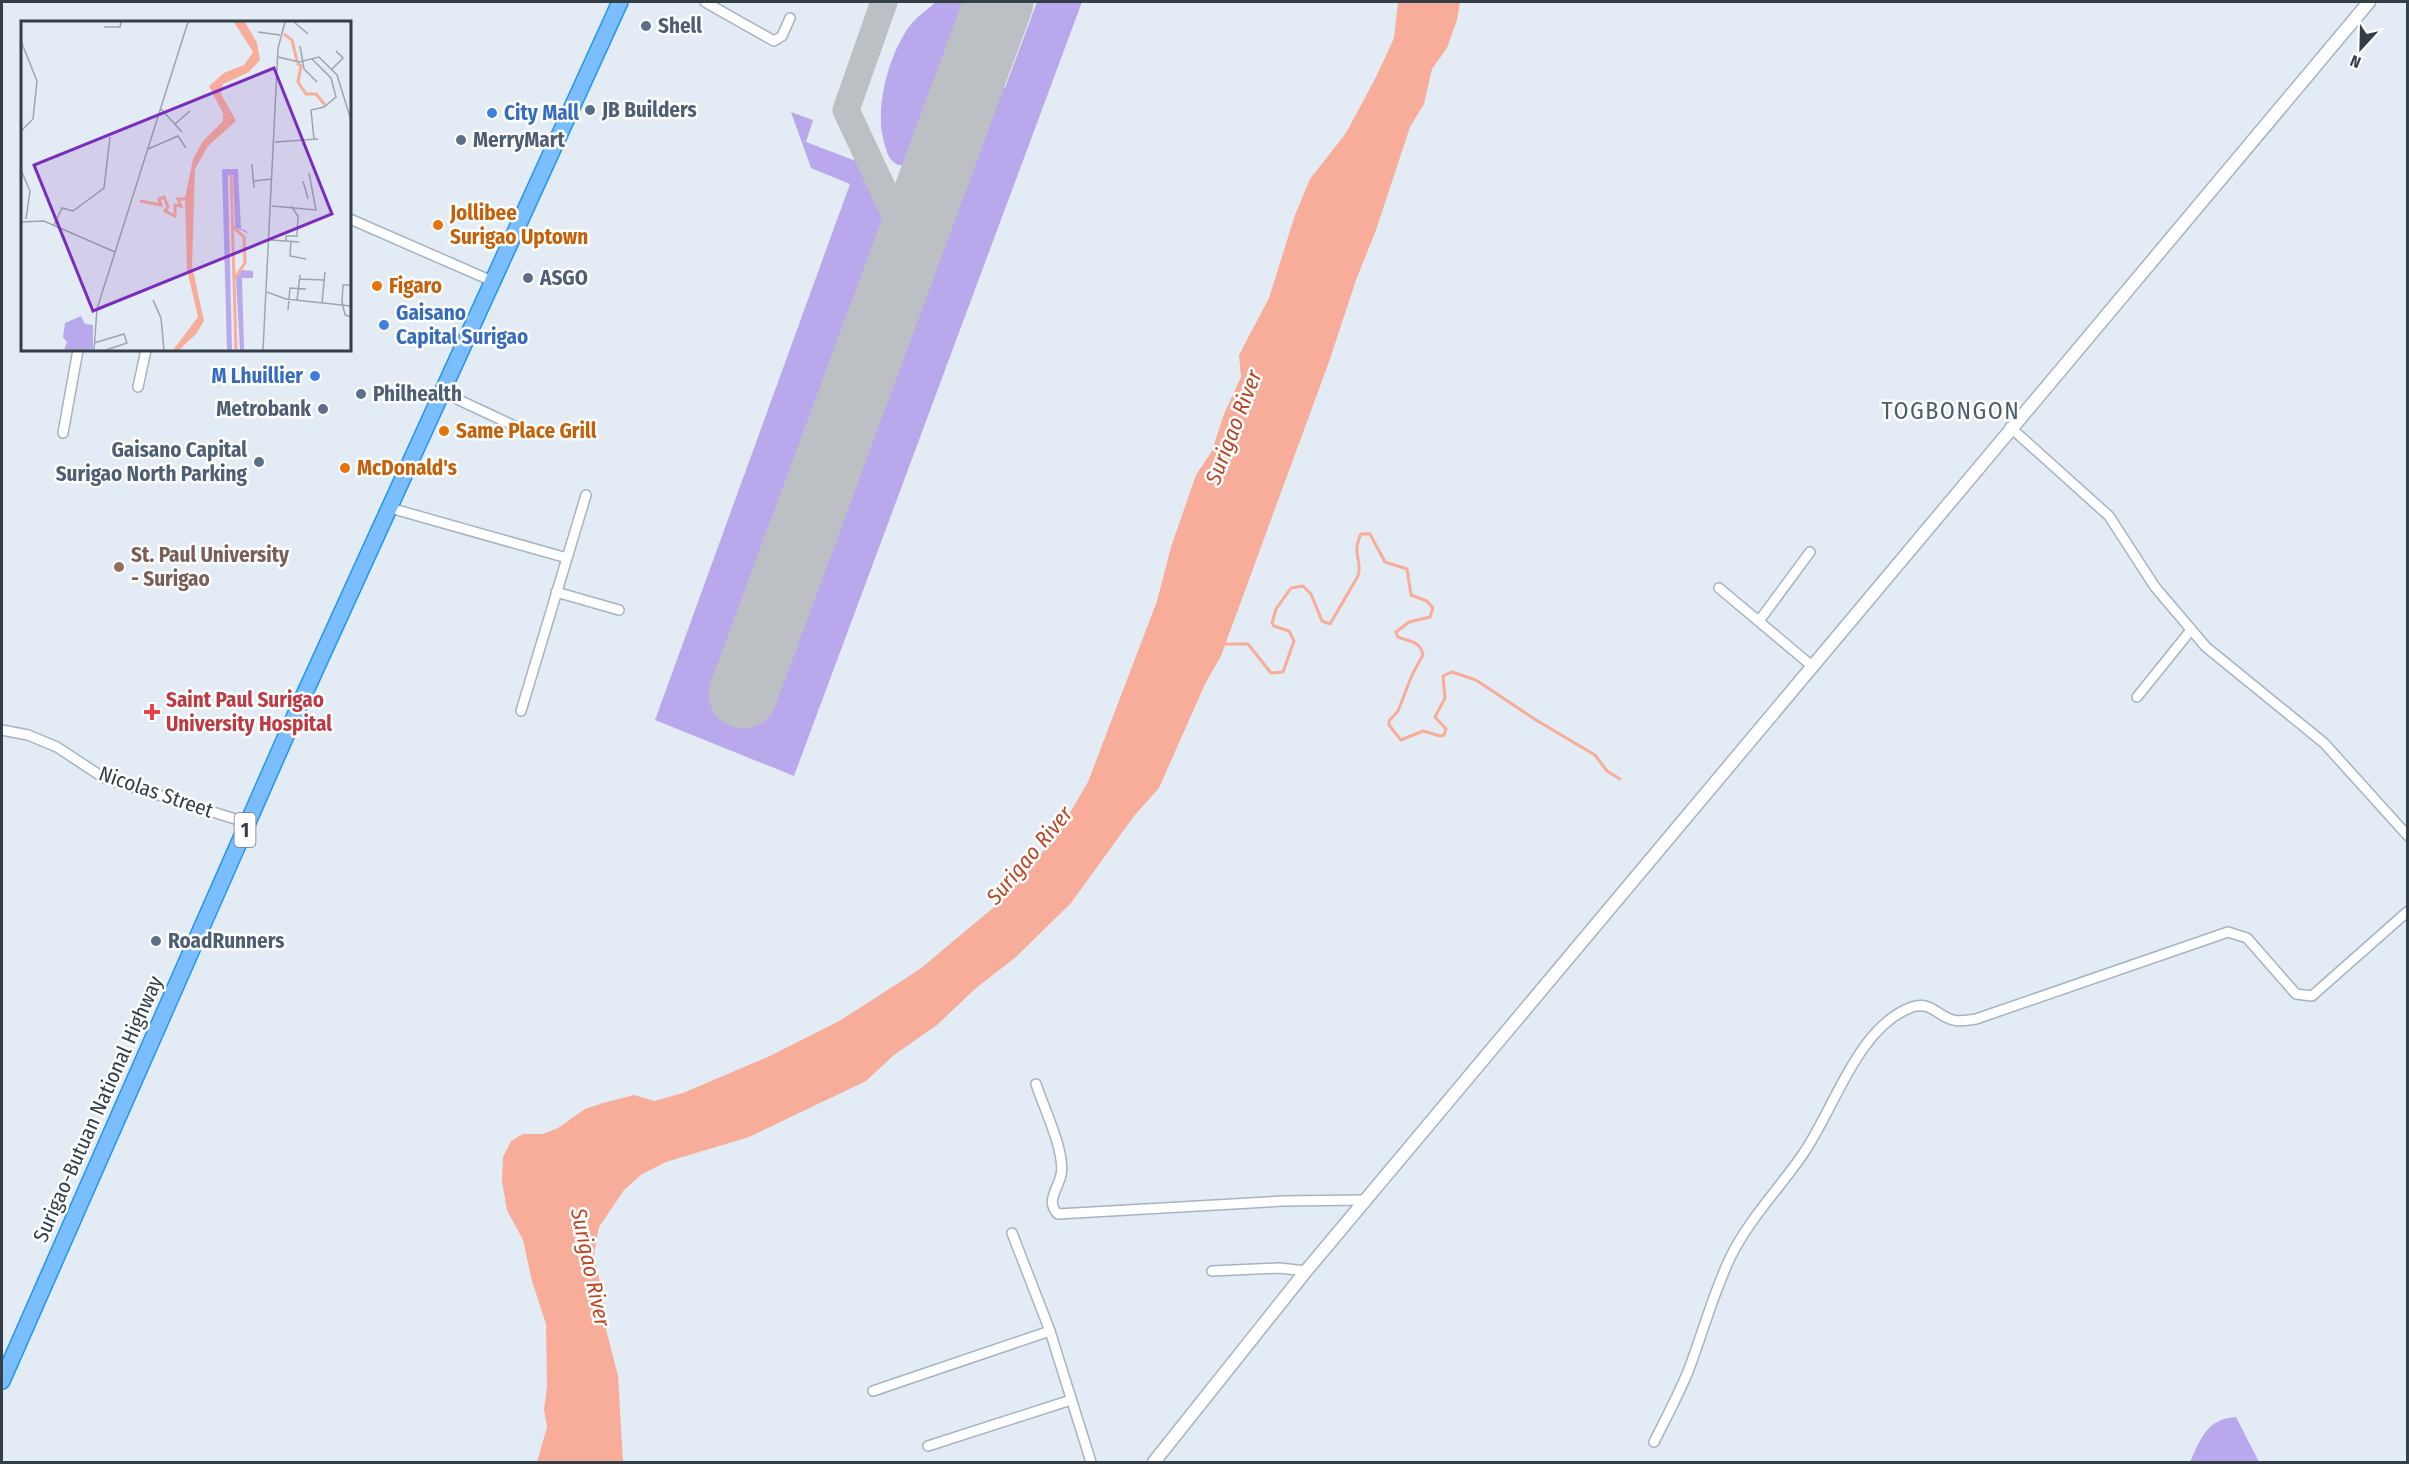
<svg xmlns="http://www.w3.org/2000/svg" width="2409" height="1464" font-family="'Fira Sans Condensed',sans-serif">
  <rect width="100%" height="100%" fill="#e3ecf4"/>
  <!-- green -->
  <g fill="#b9a8ec">
    <path d="M 936,2 L 964,2 L 941,63 L 948,66 L 913,160 L 908,165 L 898,165 C 887,160 886,148 883,138 C 875,104 890,50 912,23 C 919,15 928,9 936,2 Z"/>
    <path d="M 1037,2 L 1082,2 L 794,776 L 655,720 L 850,184 L 811,168 L 791,112 L 813,120 L 806,142 L 856,161 L 888,230 L 719,684 L 770,703 L 998,86 L 1005,88 Z"/>
    <path d="M 2236,1417 L 2259,1462 L 2190,1462 C 2201,1438 2207,1419 2236,1417 Z"/>
  </g>
  <!-- water -->
  <path fill="#f7ad99" d="M 1398,2 L 1460,2 L 1457,20 L 1447,48 L 1432,69 L 1424,104 L 1410,127 L 1376,230 L 1356,280 L 1330,359 L 1221,656 L 1205,684 L 1159,788 L 1134,816 L 1071,903 L 1016,957 L 976,988 L 937,1025 L 894,1055 L 866,1081 L 749,1137 L 666,1162 L 642,1174 L 624,1190 L 599,1227 L 594,1255 L 606,1310 L 605,1325 L 618,1376 L 623,1462 L 537,1462 L 547,1427 L 544,1410 L 547,1386 L 546,1324 L 532,1281 L 523,1240 L 507,1210 L 502,1181 L 503,1157 L 511,1141 L 523,1134 L 543,1134 L 558,1128 L 585,1109 L 603,1103 L 634,1095 L 654,1101 L 683,1093 L 770,1056 L 841,1020 L 920,969 L 999,903 L 1032,867 L 1068,816 L 1088,782 L 1157,601 L 1171,547 L 1196,475 L 1212,451 L 1224,414 L 1241,377 L 1239,355 L 1269,298 L 1295,215 L 1310,179 L 1346,133 L 1376,77 L 1394,38 Z"/>
  <g fill="none" stroke-linecap="round" stroke-linejoin="round">
    <!-- stream -->
    <path stroke="#f7ad99" stroke-width="3" d="M 1224,644 L 1248,644 L 1271,673 L 1283,672 L 1294,641 L 1289,631 L 1274,626 L 1272,623 L 1276,609 L 1291,588 L 1303,586 L 1311,594 L 1322,621 L 1330,624 L 1358,576 C 1363,560 1351,555 1361,534 L 1370,534 L 1385,562 L 1407,569 L 1411,595 L 1427,601 L 1433,608 L 1430,617 L 1409,622 L 1396,632 L 1398,637 C 1409,642 1420,640 1423,655 L 1412,675 L 1398,711 L 1389,721 L 1389,725 L 1401,740 L 1423,731 L 1440,736 L 1444,735 L 1446,729 L 1435,717 L 1445,698 L 1443,676 L 1452,672 L 1476,680 L 1536,720 L 1595,755 L 1607,771 L 1620,779"/>
    <!-- taxiway -->
    <path stroke="#bcc0c4" stroke-width="27" d="M 884,2 L 846,110 L 909,245"/>
    <!-- runway -->
    <path stroke="#bcc0c4" stroke-width="69" d="M 743,694 L 999,2"/>
    <!-- minor casing -->
    <g stroke="#a5b4c0" stroke-width="12">
      <g id="minor">
        <path d="M 705,2 L 774,41 L 782,36 L 790,18"/>
        <path d="M 350,219 L 492,281"/>
        <path d="M 138,387 L 146,350"/>
        <path d="M 442,392 L 523,430"/>
        <path d="M 2010,427 L 2109,516 L 2155,587 L 2206,647 L 2324,743 L 2408,836"/>
        <path d="M 63,433 L 78,350"/>
        <path d="M 390,508 L 567,558"/>
        <path d="M 1719,588 L 1812,666"/>
        <path d="M 556,592 L 619,610"/>
        <path d="M 1759,621 L 1810,552"/>
        <path d="M 2137,697 L 2191,630"/>
        <path d="M 521,711 L 586,495"/>
        <path d="M 2,730 L 28,735 L 57,747 L 104,778 L 248,823"/>
        <path d="M 1036,1084 C 1043,1106 1066,1153 1061,1175 C 1058,1189 1045,1202 1058,1214 L 1283,1201 L 1365,1200"/>
        <path d="M 1012,1233 L 1050,1331 L 1091,1462"/>
        <path d="M 1212,1271 L 1279,1268 L 1306,1271"/>
        <path d="M 873,1391 L 1050,1331"/>
        <path d="M 1654,1442 C 1666,1418 1679,1394 1689,1369 C 1703,1332 1713,1294 1730,1258 C 1749,1219 1779,1189 1803,1154 C 1834,1110 1857,1027 1912,1007 C 1931,1001 1937,1016 1953,1020 C 1960,1022 1968,1020 1976,1019 L 2228,932 L 2247,938 L 2296,994 L 2312,996 L 2408,911"/>
        <path d="M 928,1446 L 1071,1400"/>
      </g>
    </g>
    <!-- tertiary casing -->
    <g stroke="#a5b4c0" stroke-width="15">
      <path id="tertiary" d="M 1154,1462 L 1306,1271 L 2369,2"/>
    </g>
    <!-- trunk casing -->
    <g stroke="#2595ec" stroke-width="18">
      <path id="trunk" d="M 2,1381 L 304,695 L 620,2"/>
    </g>
    <!-- minor -->
    <use href="#minor" stroke="#fff" stroke-width="9"/>
    <!-- tertiary -->
    <use href="#tertiary" stroke="#fff" stroke-width="12"/>
    <!-- trunk -->
    <use href="#trunk" stroke="#7abeff" stroke-width="15"/>
  </g>
  <!-- markers -->
  <g fill="#5c6f8a" stroke="#fff" stroke-width="2">
    <circle cx="646" cy="26" r="6"/>
    <circle cx="590" cy="110" r="6"/>
    <circle cx="461" cy="140" r="6"/>
    <circle cx="528" cy="278" r="6"/>
    <circle cx="361" cy="394" r="6"/>
    <circle cx="323" cy="409" r="6"/>
    <circle cx="259" cy="462" r="6"/>
    <circle cx="156" cy="941" r="6"/>
  </g>
  <g fill="#3f7fe0" stroke="#fff" stroke-width="2">
    <circle cx="492" cy="113" r="6"/>
    <circle cx="384" cy="325" r="6"/>
    <circle cx="315" cy="376" r="6"/>
  </g>
  <g fill="#e8710a" stroke="#fff" stroke-width="2">
    <circle cx="438" cy="225" r="6"/>
    <circle cx="377" cy="286" r="6"/>
    <circle cx="444" cy="431" r="6"/>
    <circle cx="345" cy="468" r="6"/>
  </g>
  <circle fill="#8d6e63" stroke="#fff" stroke-width="2" cx="119" cy="567" r="6"/>
  <path fill="#e0444e" stroke="#fff" stroke-width="2" d="M149 703h6v6h6v6h-6v6h-6v-6h-6v-6h6z"/>
  <g text-anchor="middle" stroke-width="5" stroke-linejoin="round" paint-order="stroke">
    <!-- shield labels -->
    <rect fill="#fff" stroke="#70787e" stroke-width="1.5" x="234.5" y="813" width="21" height="34" rx="4.5"/>
    <g font-size="20" font-weight="bold" fill="#333e46">
      <text x="245" y="837">1</text>
    </g>
    <!-- service labels -->
    <g font-size="21" font-weight="bold" fill="#4e5e75" stroke="#fff" text-anchor="start">
      <text x="658" y="33">Shell</text>
      <text x="602" y="117">JB Builders</text>
      <text x="473" y="147">MerryMart</text>
      <text x="540" y="285">ASGO</text>
      <text x="373" y="401">Philhealth</text>
      <text x="311" y="416" text-anchor="end">Metrobank</text>
      <text x="247" y="457" text-anchor="end">Gaisano Capital<tspan x="247" dy="24">Surigao North Parking</tspan></text>
      <text x="168" y="948">RoadRunners</text>
    </g>
    <!-- shop labels -->
    <g font-size="21" font-weight="bold" fill="#366cbe" stroke="#fff" text-anchor="start">
      <text x="504" y="120">City Mall</text>
      <text x="396" y="320">Gaisano<tspan x="396" dy="24">Capital Surigao</tspan></text>
      <text x="303" y="383" text-anchor="end">M Lhuillier</text>
    </g>
    <!-- food labels -->
    <g font-size="21" font-weight="bold" fill="#c56008" stroke="#fff" text-anchor="start">
      <text x="450" y="220">Jollibee<tspan x="450" dy="24">Surigao Uptown</tspan></text>
      <text x="389" y="293">Figaro</text>
      <text x="456" y="438">Same Place Grill</text>
      <text x="357" y="475">McDonald's</text>
    </g>
    <!-- education labels -->
    <g font-size="21" font-weight="bold" fill="#785e54" stroke="#fff" text-anchor="start">
      <text x="131" y="562">St. Paul University<tspan x="131" dy="24">- Surigao</tspan></text>
    </g>
    <!-- health labels -->
    <g font-size="21" font-weight="bold" fill="#be3a42" stroke="#fff" text-anchor="start">
      <text x="166" y="707">Saint Paul Surigao<tspan x="166" dy="24">University Hospital</tspan></text>
    </g>
    <!-- street labels -->
    <g font-size="21" fill="#333e46" stroke="#fff">
      <text transform="translate(156 792) rotate(19)" y="7">Nicolas Street</text>
      <text transform="translate(98 1109) rotate(-66)" y="7">Surigao-Butuan National Highway</text>
    </g>
    <!-- water labels -->
    <g font-size="22" font-style="italic" fill="#bc4522" stroke="#fff">
      <text transform="translate(1233 427) rotate(-69)" y="8">Surigao River</text>
      <text transform="translate(1029 855) rotate(-50)" y="8">Surigao River</text>
      <text transform="translate(591 1267) rotate(78)" y="8">Surigao River</text>
    </g>
    <!-- quarter labels -->
    <g font-size="24" letter-spacing="1.5" fill="#495d6a" stroke="#fff">
      <text x="1951" y="419">TOGBONGON</text>
    </g>
  </g>
  <!-- overview -->
  <g transform="translate(21 21)">
    <rect width="330" height="330" fill="#e3ecf4"/>
    <path d="M 201,148 L 217,148 L 220,208 L 224,209 L 228,213 L 214,206 L 212,154 L 207,154 L 211,329 L 206,329 ZM 221,249 L 232,250 L 232,257 L 221,257 L 223,329 L 219,329 L 215,258 ZM 60,295 L 64,303 L 72,304 L 72,329 L 43,329 L 46,321 L 42,316 L 44,302 Z" fill="#b9a8ec"/>
    <path d="M 213,1 L 224,1 L 236,22 L 239,39 L 228,51 L 202,63 L 200,73 L 215,100 L 187,125 L 174,148 L 171,245 L 183,300 L 175,313 L 158,329 L 152,329 L 177,296 L 166,249 L 164,177 L 172,138 L 182,120 L 202,100 L 202,92 L 188,65 L 203,52 L 223,44 L 232,31 Z" fill="#f7ad99"/>
    <path fill="none" stroke="#f7ad99" stroke-width="3" d="M 263,13 L 271,19 L 276,40M 276,42 L 280,45 L 277,61 L 285,73 L 295,73 L 304,84M 210,154 L 215,329M 119,180 L 140,184 L 138,178 L 143,176 L 147,186 L 144,190 L 154,195 L 154,184 L 160,185 L 157,178 L 164,178M 211,205 L 223,216 L 224,242 L 213,258"/>
    <path fill="none" stroke="#9da6ae" stroke-width="1.5" d="M 273,1 L 287,13M 83,6 L 99,6 L 100,1M 237,11 L 259,14M 0,20 L 16,60 L 12,98 L 0,110M 279,25 L 283,48 L 296,61M 257,36 L 278,41 L 298,36 L 316,54 L 330,99M 291,38 L 310,57 L 315,76 L 303,86 L 290,89 L 293,118M 311,48 L 322,37 L 315,30M 140,88 L 161,111M 154,103 L 169,90M 254,121 L 297,118M 127,128 L 157,115 L 165,127M 231,143 L 233,167M 0,149 L 9,170 L 5,198M 233,160 L 251,158M 282,160 L 287,178M 251,185 L 295,189 L 288,152M 0,201 L 23,200 L 94,231M 33,204 L 41,187 L 52,190 L 83,167 L 89,116M 250,219 L 278,221M 265,220 L 265,215 L 276,215 L 277,195 L 270,185M 270,220 L 269,235 L 285,238M 278,258 L 303,259M 330,264 L 322,264 L 321,281 L 324,294 L 330,296M 246,271 L 265,278 L 330,285M 132,279 L 140,297 L 143,329M 276,279 L 279,254M 301,282 L 304,251M 267,289 L 269,267 L 285,268M 73,322 L 103,313 L 106,322 L 85,329M 73,329 L 76,288 L 167,1M 242,329 L 257,27 L 264,1"/>
    <path fill="#7b2cbf" fill-opacity="0.15" stroke="#7b2cbf" stroke-width="3" d="M 253,47 L 311,193 L 72,290 L 13,144 Z"/>
    <rect width="330" height="330" fill="none" stroke="#333e46" stroke-width="3"/>
  </g>
  <!-- border -->
  <rect width="2409" height="1464" fill="none" stroke="#333e46" stroke-width="6"/>
  <!-- north arrow -->
  <g transform="translate(2361 48) rotate(202)" stroke="#ffffff" stroke-width="4.5" paint-order="stroke">
  <path d="M0-4.5L10 22L0 15L-10 22Z" fill="#333e46"/>
  <text y="-9" font-size="16" font-weight="bold" text-anchor="middle" fill="#333e46">N</text>
  </g>
</svg>
